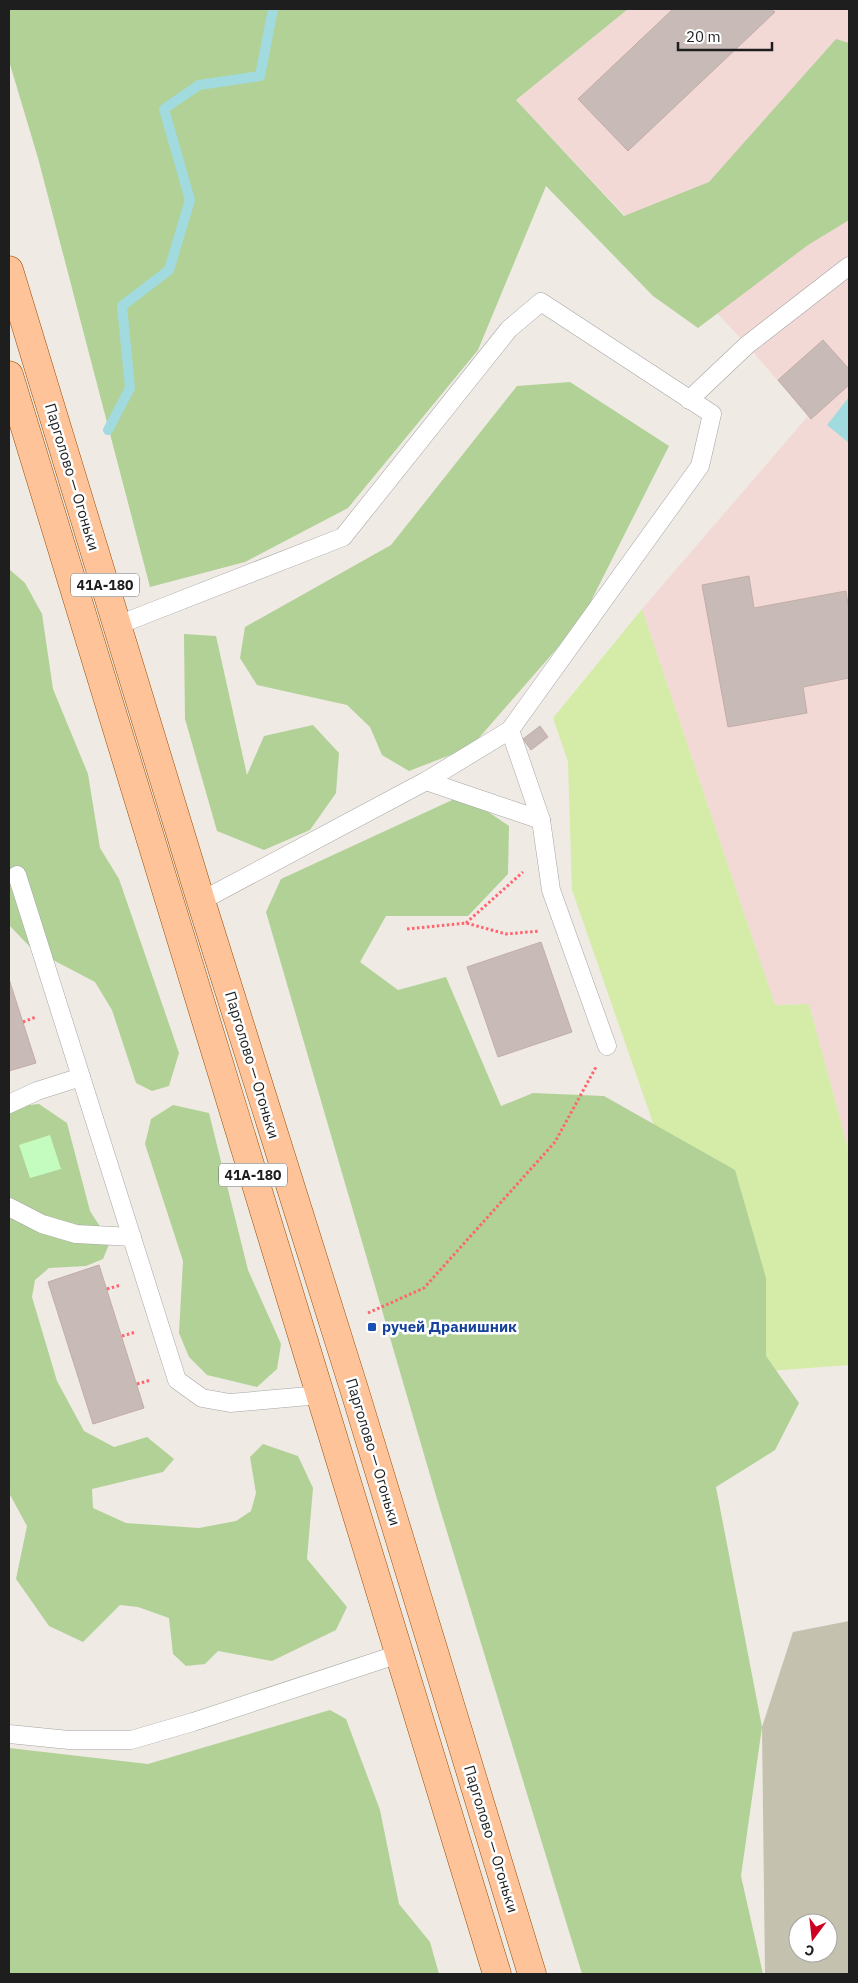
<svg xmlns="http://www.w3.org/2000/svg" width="858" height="1983" font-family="'IBM Plex Sans',sans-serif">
  <rect width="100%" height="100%" fill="#f0eae4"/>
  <!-- military -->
  <path fill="#f2d9d6" d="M 628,9 L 849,9 L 849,1152 L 809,1004 L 775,1005 L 642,609 L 808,416 L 747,345 L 516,100 Z"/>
  <!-- construction -->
  <path fill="#c5c1af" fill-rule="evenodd" d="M 849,1621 L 849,1974 L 765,1974 L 762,1727 L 793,1632 ZM 798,1923 L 828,1923 L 828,1953 L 798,1953 Z"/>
  <!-- grass -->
  <path fill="#d4eca8" d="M 642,609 L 775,1005 L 809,1004 L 849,1152 L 849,1365 L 740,1373 L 572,890 L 568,762 L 553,718 Z"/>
  <!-- forest -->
  <g fill="#b1d197">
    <path d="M 9,9 L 628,9 L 516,100 L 624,216 L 709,182 L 836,39 L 849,43 L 849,220 L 808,245 L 698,328 L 653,296 L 546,186 L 478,350 L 348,508 L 245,562 L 150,587 L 38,158 L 9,61 Z"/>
    <path d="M 570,382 L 669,446 L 581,621 L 471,747 L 409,771 L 382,755 L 370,727 L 347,705 L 257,685 L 240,658 L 245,627 L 391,545 L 517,386 Z"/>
    <path d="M 9,569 L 25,583 L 42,614 L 53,689 L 88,774 L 100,848 L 119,879 L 179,1053 L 169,1086 L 152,1091 L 136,1083 L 112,1010 L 95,982 L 32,949 L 9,925 Z"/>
    <path d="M 184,634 L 216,636 L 247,775 L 264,736 L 313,725 L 339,753 L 336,793 L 310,830 L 264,850 L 217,831 L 185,719 Z"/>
    <path d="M 463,795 L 509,826 L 508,874 L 468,916 L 386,916 L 360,962 L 398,990 L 446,977 L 501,1106 L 533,1093 L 604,1096 L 735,1170 L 766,1278 L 766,1356 L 799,1403 L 775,1450 L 716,1487 L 762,1727 L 741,1876 L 763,1974 L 582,1974 L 437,1499 L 266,912 L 281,879 Z"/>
    <path d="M 39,1104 L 67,1123 L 90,1211 L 110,1242 L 103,1259 L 86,1266 L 49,1268 L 35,1280 L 32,1297 L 57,1381 L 84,1431 L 114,1447 L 147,1437 L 174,1459 L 163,1472 L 92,1489 L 93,1508 L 126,1523 L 199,1528 L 236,1521 L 251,1511 L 256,1493 L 250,1457 L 263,1444 L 298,1456 L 313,1488 L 307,1559 L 347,1607 L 336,1630 L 272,1661 L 218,1651 L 205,1664 L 186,1666 L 173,1654 L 169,1618 L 138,1607 L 120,1605 L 83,1642 L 49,1626 L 16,1579 L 27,1526 L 9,1493 L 9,1107 Z"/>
    <path d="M 173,1105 L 209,1113 L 248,1270 L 281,1344 L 277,1369 L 257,1387 L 207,1375 L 189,1357 L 179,1333 L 183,1261 L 145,1144 L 151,1119 Z"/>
    <path d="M 330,1710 L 346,1719 L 380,1810 L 399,1904 L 430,1942 L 439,1974 L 9,1974 L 9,1748 L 148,1764 Z"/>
  </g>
  <!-- park -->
  <path fill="#c4fcbf" d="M 50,1135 L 61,1169 L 30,1178 L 19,1145 Z"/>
  <!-- water -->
  <path fill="#a2dbdf" d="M 849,397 L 849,443 L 827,425 Z"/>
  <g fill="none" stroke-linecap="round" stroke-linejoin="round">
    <!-- stream -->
    <path stroke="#a2dbdf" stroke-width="10" d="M 108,430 L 130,388 L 122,306 L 169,270 L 190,200 L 164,109 L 199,85 L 260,76 L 273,9"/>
  </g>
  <!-- building -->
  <g fill="#c8bbb7" stroke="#c2ada6">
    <path d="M 673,9 L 771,9 L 775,12 L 628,151 L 578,99 Z"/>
    <path d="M 823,340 L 849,369 L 849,385 L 811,419 L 778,380 Z"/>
    <path d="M 749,576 L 754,608 L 846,591 L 849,611 L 849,678 L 803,687 L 807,713 L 728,727 L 702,585 Z"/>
    <path d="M 540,726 L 548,737 L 531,750 L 523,739 Z"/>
    <path d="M 541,942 L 572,1032 L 498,1057 L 467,967 Z"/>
    <path d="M 9,979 L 36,1063 L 9,1071 Z"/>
    <path d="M 99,1265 L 144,1408 L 93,1424 L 48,1282 Z"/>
  </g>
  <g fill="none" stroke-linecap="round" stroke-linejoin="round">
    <!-- service casing -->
    <g stroke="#a5a5a5" stroke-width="19">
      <g id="service">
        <path d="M 689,400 L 747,345 L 849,266"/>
        <path d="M 118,625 L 343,537 L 509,329 L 541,302 L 712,414 L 700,466 L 510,730 L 426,781 L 201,901"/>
        <path d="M 510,730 L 541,820 L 551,890 L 607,1046"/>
        <path d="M 426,781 L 541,820"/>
        <path d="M 17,875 L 177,1380 L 202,1398 L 230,1403 L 320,1395"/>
        <path d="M 9,1104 L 37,1091 L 81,1077"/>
        <path d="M 9,1207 L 42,1224 L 76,1234 L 132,1237"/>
        <path d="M 9,1734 L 69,1740 L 131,1740 L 193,1722 L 399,1654"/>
      </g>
    </g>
    <!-- primary casing -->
    <g stroke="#984d00" stroke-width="29">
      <g id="primary">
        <path d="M 9,270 L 201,901 L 355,1392 L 532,1974"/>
        <path d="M 9,375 L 497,1974"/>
      </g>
    </g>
    <!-- path -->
    <g stroke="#ff656f" stroke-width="3" stroke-dasharray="2.5 2.5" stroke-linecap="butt">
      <path d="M 466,923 L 523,872"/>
      <path d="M 407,929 L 466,923 L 506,934 L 540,931"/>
      <path d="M 23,1022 L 36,1017"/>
      <path d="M 107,1289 L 121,1285"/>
      <path d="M 368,1313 L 424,1288 L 555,1142 L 596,1067"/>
      <path d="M 122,1336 L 136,1332"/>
      <path d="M 137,1384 L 151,1380"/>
    </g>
    <!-- service -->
    <use href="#service" stroke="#fff" stroke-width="18"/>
    <!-- primary -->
    <use href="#primary" stroke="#ffc399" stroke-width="28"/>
  </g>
  <!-- markers -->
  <rect fill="#1a4fb4" stroke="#fff" stroke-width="2" x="367" y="1322" width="10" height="10" rx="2.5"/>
  <g text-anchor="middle" stroke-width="5" stroke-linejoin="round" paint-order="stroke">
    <!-- shield labels -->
    <g fill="#fff" stroke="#626262" stroke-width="1">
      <rect x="71" y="573.5" width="68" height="23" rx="4"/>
      <rect x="219" y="1163.5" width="68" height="23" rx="4"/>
    </g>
    <g font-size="14" font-weight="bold" fill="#1e1e1e">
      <text x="105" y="590">41А-180</text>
      <text x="253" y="1180">41А-180</text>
    </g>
    <!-- street labels -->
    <g font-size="15" fill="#1e1e1e" stroke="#fff">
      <text transform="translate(72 477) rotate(73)" y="5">Парголово — Огоньки</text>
      <text transform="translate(252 1065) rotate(73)" y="5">Парголово — Огоньки</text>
      <text transform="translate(373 1452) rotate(73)" y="5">Парголово — Огоньки</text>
      <text transform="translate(491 1839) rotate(73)" y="5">Парголово — Огоньки</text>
    </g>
    <!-- transit labels -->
    <g font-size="15" font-weight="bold" fill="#164399" stroke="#fff" text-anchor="start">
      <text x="382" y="1332">ручей Дранишник</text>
    </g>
  </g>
  <!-- border -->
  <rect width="858" height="1983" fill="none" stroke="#1e1e1e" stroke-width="20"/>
  <!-- north arrow -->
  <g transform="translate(813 1938) rotate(195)"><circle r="24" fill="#ffffff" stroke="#a5a5a5"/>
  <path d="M0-4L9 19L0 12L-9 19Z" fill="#cc0021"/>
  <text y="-8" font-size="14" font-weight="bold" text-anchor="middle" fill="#1e1e1e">С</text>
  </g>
  <!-- scale -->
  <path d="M678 42v8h94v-8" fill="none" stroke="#1e1e1e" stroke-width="2.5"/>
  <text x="686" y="42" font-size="15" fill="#1e1e1e" stroke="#ffffff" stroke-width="4" paint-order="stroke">20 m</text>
</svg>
